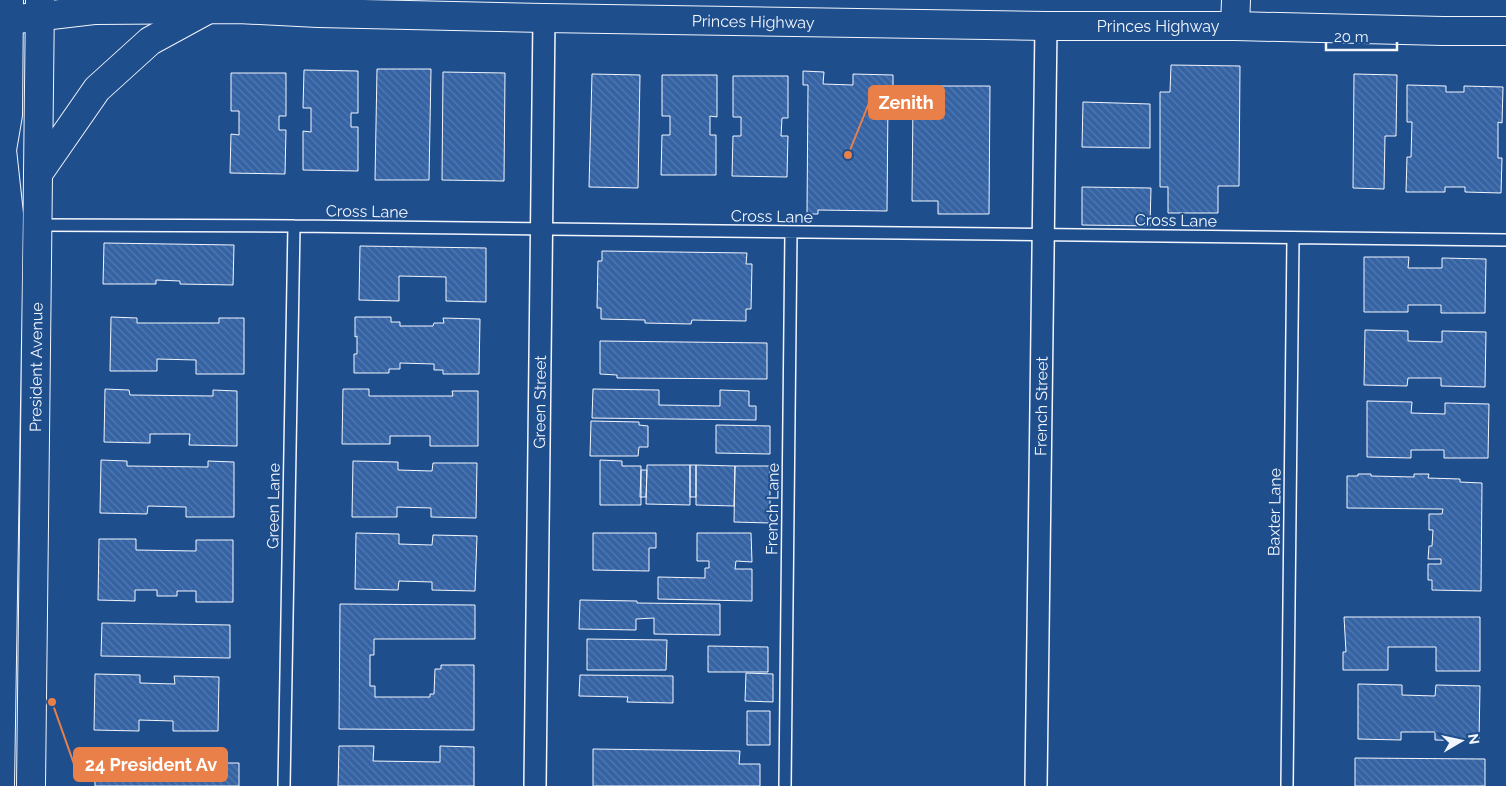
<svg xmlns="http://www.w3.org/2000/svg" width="1506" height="786" font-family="Raleway,sans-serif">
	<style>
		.building { fill: url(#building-back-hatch); stroke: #f2f6ff }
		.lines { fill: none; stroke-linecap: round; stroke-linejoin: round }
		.service-casing { stroke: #f2f6ff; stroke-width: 14 }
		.minor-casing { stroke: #f2f6ff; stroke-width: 24 }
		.secondary-casing { stroke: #f2f6ff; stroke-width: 30 }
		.trunk-casing { stroke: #f2f6ff; stroke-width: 30 }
		.service { stroke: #1f4e8c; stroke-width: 11 }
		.minor { stroke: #1f4e8c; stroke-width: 21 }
		.secondary { stroke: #1f4e8c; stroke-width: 28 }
		.trunk { stroke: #1f4e8c; stroke-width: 28 }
		.labels { text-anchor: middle; stroke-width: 4; stroke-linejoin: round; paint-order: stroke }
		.street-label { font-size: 16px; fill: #f2f6ff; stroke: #1f4e8c }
		.leader { fill: none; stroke: #ea8049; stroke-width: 2 }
		.callout-dot { fill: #ea8049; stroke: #1f4e8c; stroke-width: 2 }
		.callout { fill: #ea8049; stroke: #ea8049; stroke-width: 2 }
		.callout-label { font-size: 18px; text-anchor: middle; font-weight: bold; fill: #fff }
	</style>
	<defs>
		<pattern id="building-back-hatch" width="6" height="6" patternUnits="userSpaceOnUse" patternTransform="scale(1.25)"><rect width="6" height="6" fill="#3563a3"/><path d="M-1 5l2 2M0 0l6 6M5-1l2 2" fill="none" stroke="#537ab1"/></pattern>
	</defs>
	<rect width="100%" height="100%" fill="#1f4e8c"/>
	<path class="building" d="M1171,65l69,1 -1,120h-21v27h-50v-26h-8v-95h10z
		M377,69h54l-2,111h-54z
		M304,70l54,1v42h-7v14h7v44l-55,-1v-39l8,1v-24h-8z
		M803,71l21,1 -1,12 30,1v-11l40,1v25h-5l-1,111 -69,-1v4h-11l1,-129h-5z
		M443,72l62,1 -1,108 -62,-1z
		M231,73h55v43h-7v14h7l-1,44 -55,-1 1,-39 8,1v-24h-8z
		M592,74l48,1 -2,113 -49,-1z
		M1354,74l43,1 -1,61h-11l-1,53 -31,-1z
		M662,75h55v42l-7,-1v19h6v40h-55l1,-40h8v-19h-8z
		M733,76h55v42h-6l-1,18h7l-1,41 -55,-1 1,-40h8v-19h-8z
		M1407,85l39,1v6h18v-6l39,1 -1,36 -4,-1v36h4l-1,35 -36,-1v-5h-20v5h-39l1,-35h4l1,-35h-5z
		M940,86h50l-1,128h-51v-13h-26l1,-101h27z
		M1083,102l67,2v44l-68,-1z
		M1082,187l69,1 -1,38 -68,-1z
		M104,243l130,2 -1,40 -53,-1v-3l-24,-1v4h-53z
		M360,246l126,2v54l-40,-1v-24l-47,-1v25l-40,-1z
		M602,251l145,2 -1,11h6l-1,45h-5v12l-54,-1 -1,4 -46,-1v-3l-44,-1v-11h-4l1,-47h4z
		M1364,257h45l-1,11h34v-10l44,1 -1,54h-44v-8h-33v7h-44z
		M111,317l26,1v5h82v-5h25v56h-48v-14l-39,-1v12h-47z
		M355,317h36v5h9v4h33l1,-3h10l-1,-5 37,1 -1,55h-36v-4h-9v-6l-34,-1v6h-11v4h-35v-19h3v-18l-2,1z
		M1365,330l43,1v10l34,1v-11l44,1 -1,55 -44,-1v-8h-33l-1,8 -43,-1z
		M600,341l167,2v36l-150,-1v-3l-17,-1z
		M105,389l24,1 1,5 83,1v-6l24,1v55l-48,-1 1,-11h-40v9l-46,-1z
		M343,389h26v7h84l-1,-5h26v55h-48v-10h-40v8h-48z
		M593,389l66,1v15l61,1v-16l29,1v15h7v14l-164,-2z
		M1367,401l45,1 -1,11 34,1v-11l44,1 -1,54h-44v-8h-33v8l-44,-1z
		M591,421l48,1v3l9,1v21h-9l-1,9h-48z
		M716,425l54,1v28l-54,-1z
		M101,460l26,1v5l81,1v-6l26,1v55h-48v-10l-38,-1 -1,8 -47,-1z
		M600,460l22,1v5h19v39h-41z
		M353,461l45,1v8l34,1 1,-8h44l-1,55 -45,-1v-9l-34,-1v10h-45z
		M647,465h43v40l-44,-1z
		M690,465h6v32h-6z
		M696,465l39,1 -1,40 -38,-1z
		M735,466h35v57l-36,-1z
		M641,470h6l-1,27h-6z
		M1358,474h13v2l43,1v-3h15l-1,4 32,1v3l22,1 -1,108 -49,-1v-10h-4v-16h13v-5h-13l1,-13h3l1,-16h-4v-16h13l1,-5 -96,-1v-32h11z
		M356,533l43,1v10l33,1 1,-10 44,1 -2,55 -43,-1v-8l-33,-1 -1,9 -43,-1z
		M593,533h63v15h-7v23l-56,-1z
		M697,533h54l1,29 -16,-1 -1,8h17v32l-94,-2v-22l47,1v-10h4v-7h-12z
		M99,539h37v11l60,1v-11h37v62h-37v-11h-19v5h-20v-6h-22v11l-37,-1z
		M580,600l57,1v2l83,1v31l-66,-1v-16l-18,1v11l-57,-1z
		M340,604l135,1v34h-101v16h-4v31h5v11h55v-3h4l1,-25h6v-4h33v65l-135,-1z
		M1344,617h136v54h-44v-24h-48v23h-45v-18h3z
		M102,623l128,2v33l-129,-2z
		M587,639l80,1 -1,30h-79z
		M708,646l60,1v25h-60z
		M746,673l27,1v28l-28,-1z
		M95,674l45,1v8l35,1 -1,-8 45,1 -1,54h-45v-10l-34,-1v11l-45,-1z
		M580,675l93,1v27l-46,-1 1,-5 -49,-1z
		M1358,684l44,1v10l33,1 1,-11 44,1 -1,55 -44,-1v-8h-34v8l-43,-1z
		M747,711h23v34h-23z
		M339,746h35l-1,15 67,1v-16l34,1v39h-136z
		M142,748h52v15h45v23h-144v-24h47z
		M593,749l147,2 -1,13h21v22h-167z
		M1355,758l130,1v27h-130z"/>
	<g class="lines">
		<defs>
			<path id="service" d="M37,225l257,1 1212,14
				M284,786l10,-560
				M785,786l6,-554
				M1287,786l6,-548"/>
			<g id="minor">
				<path id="s1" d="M535,786l9,-768"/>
				<path id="s2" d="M1036,786l10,-760"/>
			</g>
			<path id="secondary" d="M1235,26l1,-26"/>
			<g id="trunk">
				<path id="s3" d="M0,21l94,-11 144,-1 80,4 226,5 502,8h189l208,5h63"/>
				<path d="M38,174l59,-85 53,-48 55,-30"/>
				<path d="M0,786l9,-572 -7,-64 6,-35 1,-115"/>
				<path id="s4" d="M31,786l9,-786"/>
			</g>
		</defs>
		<use href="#service" class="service-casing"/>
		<use href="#minor" class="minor-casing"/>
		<use href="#secondary" class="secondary-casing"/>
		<use href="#trunk" class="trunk-casing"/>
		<use href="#service" class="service"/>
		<use href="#minor" class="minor"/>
		<use href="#secondary" class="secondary"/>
		<use href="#trunk" class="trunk"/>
	</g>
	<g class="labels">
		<g class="street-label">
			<text dy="6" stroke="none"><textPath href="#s3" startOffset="754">Princes Highway</textPath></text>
			<text dy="6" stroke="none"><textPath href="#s3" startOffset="1159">Princes Highway</textPath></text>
			<text transform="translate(367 211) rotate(1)" y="6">Cross Lane</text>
			<text transform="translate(772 216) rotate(1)" y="6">Cross Lane</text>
			<text transform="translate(1176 220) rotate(1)" y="6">Cross Lane</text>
			<text dy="6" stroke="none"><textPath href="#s4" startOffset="419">President Avenue</textPath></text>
			<text dy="6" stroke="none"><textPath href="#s1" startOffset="384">Green Street</textPath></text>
			<text dy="6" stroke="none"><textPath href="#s2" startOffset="380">French Street</textPath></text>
			<text transform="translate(273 506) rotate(-89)" y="6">Green Lane</text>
			<text transform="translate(772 509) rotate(-89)" y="6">French Lane</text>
			<text transform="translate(1274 512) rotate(-89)" y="6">Baxter Lane</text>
		</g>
	</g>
	<path class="leader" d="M848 155L869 103M52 702L74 764"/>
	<g class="callout-dot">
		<circle cx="848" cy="155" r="5"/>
		<circle cx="52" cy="702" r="5"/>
	</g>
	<g class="callout">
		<rect x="869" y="86" width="75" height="33" rx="5"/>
		<rect x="74" y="748" width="153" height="33" rx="5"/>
	</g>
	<g class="callout-label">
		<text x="906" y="109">Zenith</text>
		<text x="151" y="771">24 President Av</text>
	</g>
	<g transform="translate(1461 741) rotate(81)" stroke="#1f4e8c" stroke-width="4" paint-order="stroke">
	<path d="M0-4L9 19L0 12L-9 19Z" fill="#f2f6ff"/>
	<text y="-8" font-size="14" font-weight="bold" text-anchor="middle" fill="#f2f6ff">N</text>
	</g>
	<path d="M1326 42v8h71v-8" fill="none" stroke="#f2f6ff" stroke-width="2.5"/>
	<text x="1334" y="42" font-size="15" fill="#f2f6ff" stroke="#1f4e8c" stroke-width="4" paint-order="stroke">20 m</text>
</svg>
